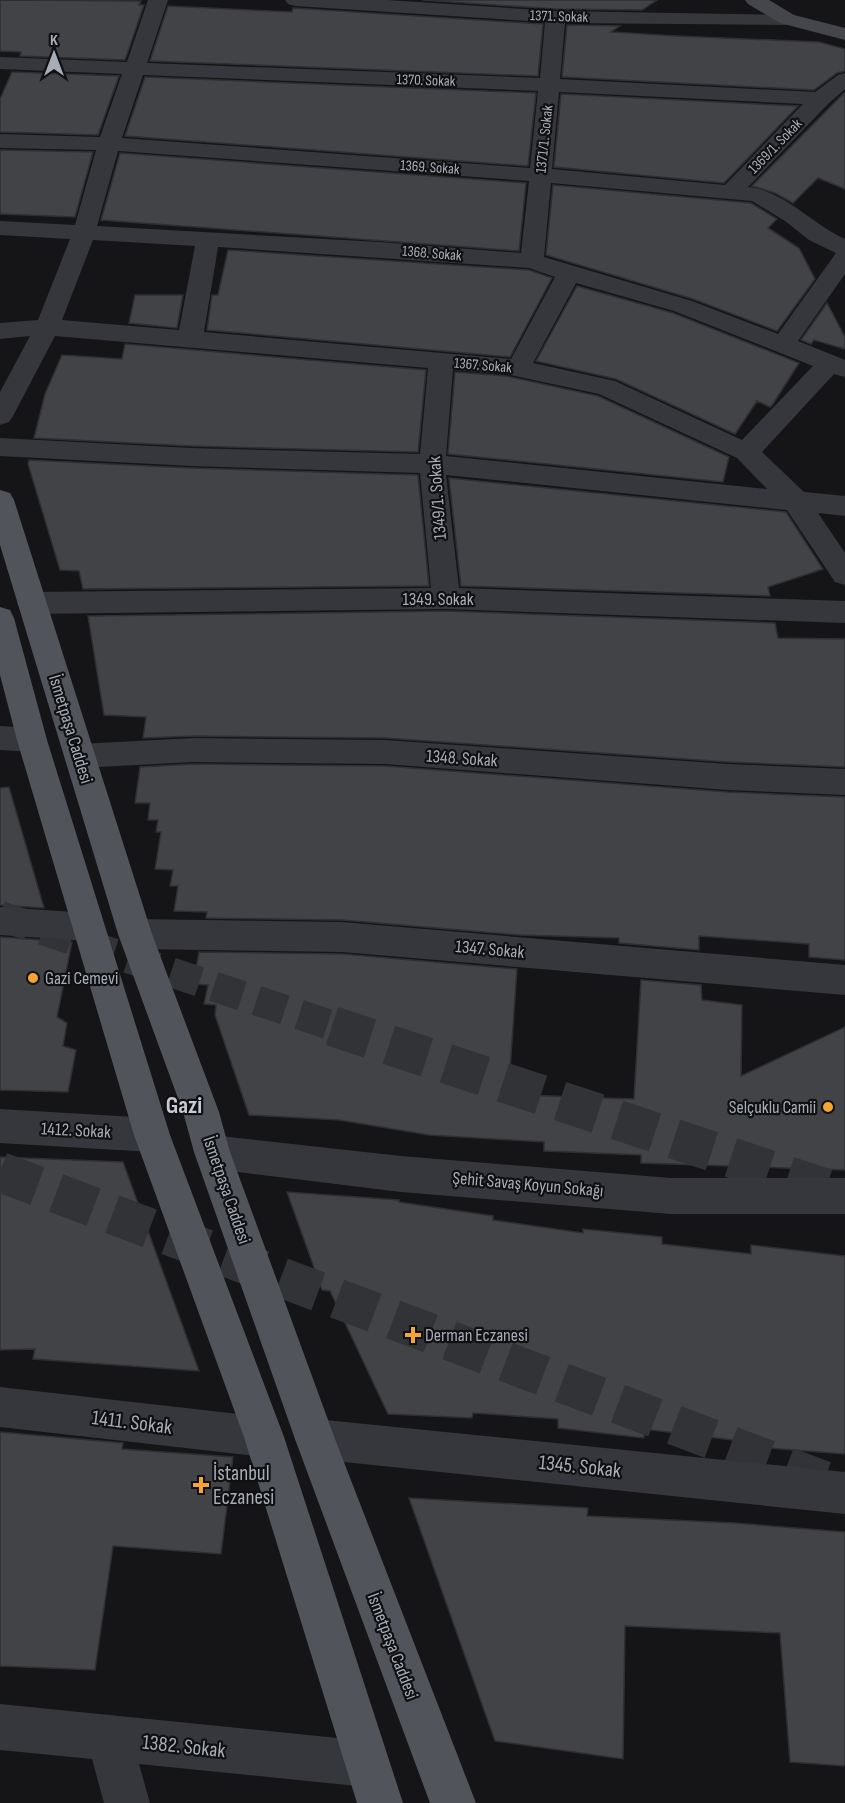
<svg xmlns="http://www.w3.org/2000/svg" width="845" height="1803" font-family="'Sofia Sans Condensed',sans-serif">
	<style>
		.building { fill: #414347; stroke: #2f2f33; stroke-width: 1.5 }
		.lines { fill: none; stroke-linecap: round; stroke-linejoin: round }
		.highway-tunnel-far1 { stroke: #323337; stroke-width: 30; stroke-dasharray: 30 15; stroke-linecap: butt }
		.highway-tunnel { stroke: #323337; stroke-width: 40; stroke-dasharray: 40 20; stroke-linecap: butt }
		.street { fill: #36373c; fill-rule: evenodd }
		.secondary { fill: #44464c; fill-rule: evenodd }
		.primary { fill: #52545b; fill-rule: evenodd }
		.poi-dot { fill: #f6a62e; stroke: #101012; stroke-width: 2 }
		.labels { text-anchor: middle; stroke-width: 4.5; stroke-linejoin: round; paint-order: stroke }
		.far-street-label { font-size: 15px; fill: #a7adb7; stroke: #101012 }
		.street-label { font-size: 18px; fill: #a7adb7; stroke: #101012 }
		.poi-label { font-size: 18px; fill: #a7adb7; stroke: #101012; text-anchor: start }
		.near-street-label { font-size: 21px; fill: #a7adb7; stroke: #101012 }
		.near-poi-label { font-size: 21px; fill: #a7adb7; stroke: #101012; text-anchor: start }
		.district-label { font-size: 24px; font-weight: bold; fill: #c8cbd3; stroke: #101012 }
	</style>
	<rect width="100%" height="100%" fill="#151517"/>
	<path class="building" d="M0,0l141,1 -2,4h5l-19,55 -105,-4 1,-4 -21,-1z
		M422,0h235l-15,10 -86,-1z
		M168,6l124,6 1,-4 250,16 -5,52 -388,-15z
		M567,25l53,1 -9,6 66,4 142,6 26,7v22l-8,2 -23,17 -252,-13z
		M12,72l107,4 -21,59 -98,-3v-33z
		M145,77l391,16 -8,73 -403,-30z
		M845,92v97l-27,-11 -25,25 -18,-10 -23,-7z
		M561,94l237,12 -74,77 -170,-16z
		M0,150l93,2 -18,65 -75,-3z
		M120,153l406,30 -7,68 -418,-31z
		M553,185l198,18 26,16 -9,9 31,20 16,31 -38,52 -84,-32 -147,-44z
		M228,250l301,20 23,8 -42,79 -303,-27 5,-35h6z
		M577,286l96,27 126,50 -26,41 -3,3 -13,-6 -22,33 -119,-55 -80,-18z
		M135,295h48l-6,33 -48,-5z
		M827,303l18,34v12l-31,-9 -3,4 -10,-4z
		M125,344l301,26 -8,82 -227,-6 -157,-8 11,-44 17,-39 60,4z
		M455,372l51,4 92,20 131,61 -6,25 -275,-28z
		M29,460l162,8 227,7 11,111 -346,3 -4,-18 -19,-1 -32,-106z
		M449,478l337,34 37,57 -55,18 2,9 -309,-10z
		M446,611l329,12 3,15 67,1v128l-117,-5 -343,-24 -191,-2 -51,2 3,-21 -42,-2 -16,-99z
		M194,764l191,2 343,26 117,5v163l-36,-3v-13l-110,-8v14l-80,-7v-5l-100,-3 -177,-15 -136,-2 1,-6 -33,-1 4,-25h-8l3,-16 -18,-1 6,-37h-5l2,-12h-10l2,-17h-15l5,-36z
		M9,787l35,121 -44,-3v-117z
		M0,937l72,5 -15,75 10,6 -4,23 13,4 -8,42 -68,-2z
		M199,952l143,2 175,15 -8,115h13v11l112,4 7,-119 60,5 1,15 40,5 -1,71 104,-49v143l-204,-7v-8l-97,-4v-9l-115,-7 -90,-15 -90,-5 -34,-100 1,-10 -12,-1 4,-19 -15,-1z
		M0,1157l123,5 76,209 -166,-12 2,-10 -35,1z
		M287,1192l112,8v2l94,14v4l90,13v-4l79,8v7l89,10v-9l94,11v198l-88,-7v-4l-113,-14v9l-86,-10v-9l-85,-6 -1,5 -84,-4 -58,-123 -8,-1z
		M0,1432l123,11 -1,6 111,8 -12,97 -108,-8 -18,124 -95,-4z
		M409,1498l179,10 -1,8 148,7 110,9v234l-55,-4 -10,-129 -155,-7 -2,133 -128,-18z"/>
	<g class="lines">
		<path class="highway-tunnel-far1" d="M0,916l337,111"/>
		<path class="highway-tunnel" d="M332,1026l513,169
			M0,1172l845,317"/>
		<path class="street" d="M148,0h20l-21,63 393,15 5,-56 -250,-16 -7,-2 -3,-4h102l169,11 238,4 3,4 -3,4 -7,2 -222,-2 -5,56 255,13 23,-17 7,-2v16l-17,15 -80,83c37,4 64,37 97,52v35l-47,67 47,19v17l-11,-3 -72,78 42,40 41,4v20l-27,-3 27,40v32l-10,-3 -48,-72 -341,-35 13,113 386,13v22l-399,-14 -415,5 -10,-3 -4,-8 4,-8 10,-3 400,-4 -11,-115 -229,-7 -191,-10v-18l191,10 229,6 8,-86 -373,-32 -42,80 -4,6 -9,3v-33l30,-56 -30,3v-16l38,-3 32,-81 -70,-4v-14l75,4 21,-75 -96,-2v-14l100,3 22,-63 -122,-5v-12l127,5zM143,75l395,16 -8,77 -408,-30zM559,92l244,12 -78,81 -173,-16zM118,151l411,30 -8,72 -142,-11 -282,-16zM551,183l201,18 33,20 24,19 27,13 -58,81 -86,-33 -148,-44zM93,240l102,6 -16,84 -117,-10zM218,247l311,21 26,9 -44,82 -307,-27zM576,283l98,28 139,55 -71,74 -127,-59 -82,-18zM453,370l53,4 93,20 138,64 30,31 -321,-33z
			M0,726l32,2 11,3 4,9 -4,9 -11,3 -32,-2z
			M194,738l191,2 343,24 117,5v26l-117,-5 -343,-26 -191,-2 -115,6 -11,-3 -4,-9 4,-9 11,-3z
			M0,907l88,6 12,4 5,10 -5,10 -12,4 -88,-6z
			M135,919l207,3 503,43v30l-503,-43 -207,-3 -12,-5 -5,-10 5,-10z
			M0,1109l152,9 13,5 5,12 -5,12 -13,5 -152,-9z
			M212,1135l189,21 270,22h174v36h-174l-270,-22 -189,-23 -13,-5 -5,-12 5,-12z
			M0,1387l264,30 14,6 6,14 -6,14 -14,6 -264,-30z
			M315,1419l530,53v42l-530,-55 -14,-6 -6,-14 6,-14z
			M0,1704l367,37 16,7 7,16 -7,16 -16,7 -228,-23 11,39h-46l-12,-44 -92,-9z"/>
		<path class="secondary" d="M745,0h24l25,15 51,13v12l-65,-17 -32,-19z"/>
		<path class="primary" d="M0,490l10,3 4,7 138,434 67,178 11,40 105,287 141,364h-46l-135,-364 -101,-287 -11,-40 -65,-178 -118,-389z
			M0,607l10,3 4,8 33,122 123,395 114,302 119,366h-46l-113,-366 -110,-302 -117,-395 -17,-65z"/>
	</g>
	<g class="poi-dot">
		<circle cx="33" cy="978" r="6"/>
		<circle cx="828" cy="1107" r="6"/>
		<path d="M410 1326h6v6h6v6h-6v6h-6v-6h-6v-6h6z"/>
		<path d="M198 1476h6v6h6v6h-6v6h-6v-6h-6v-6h6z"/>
	</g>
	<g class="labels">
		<g class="far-street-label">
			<text transform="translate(559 16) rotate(2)" y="5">1371. Sokak</text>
			<text transform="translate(426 80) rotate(2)" y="5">1370. Sokak</text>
			<text transform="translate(544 139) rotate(-84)" y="5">1371/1. Sokak</text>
			<text transform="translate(775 146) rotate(-46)" y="5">1369/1. Sokak</text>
			<text transform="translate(430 167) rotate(4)" y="5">1369. Sokak</text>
			<text transform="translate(432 253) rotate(5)" y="5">1368. Sokak</text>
			<text transform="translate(483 365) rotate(5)" y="5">1367. Sokak</text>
		</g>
		<g class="street-label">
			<text transform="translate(437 498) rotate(-94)" y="6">1349/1. Sokak</text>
			<text x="438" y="605">1349. Sokak</text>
			<text transform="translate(71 729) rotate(73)" y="6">İsmetpaşa Caddesi</text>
			<text transform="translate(462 758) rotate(4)" y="6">1348. Sokak</text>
			<text transform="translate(490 949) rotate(5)" y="6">1347. Sokak</text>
			<text transform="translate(76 1130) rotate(3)" y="6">1412. Sokak</text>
			<text transform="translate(528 1184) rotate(5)" y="6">Şehit Savaş Koyun Sokağı</text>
			<text transform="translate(227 1190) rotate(71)" y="6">İsmetpaşa Caddesi</text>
			<text transform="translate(393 1646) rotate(69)" y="6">İsmetpaşa Caddesi</text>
		</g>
		<g class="poi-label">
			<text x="45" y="984">Gazi Cemevi</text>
			<text x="816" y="1113" text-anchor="end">Selçuklu Camii</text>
			<text x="425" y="1341">Derman Eczanesi</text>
		</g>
		<g class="near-street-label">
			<text transform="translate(132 1422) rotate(7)" y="7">1411. Sokak</text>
			<text transform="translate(580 1466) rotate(6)" y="7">1345. Sokak</text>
			<text transform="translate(184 1746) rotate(6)" y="7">1382. Sokak</text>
		</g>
		<g class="near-poi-label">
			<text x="213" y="1480">İstanbul<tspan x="213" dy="24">Eczanesi</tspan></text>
		</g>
		<g class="district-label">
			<text x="184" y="1113">Gazi</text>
		</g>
	</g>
	<g transform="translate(54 54)" stroke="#101012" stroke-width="4.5" paint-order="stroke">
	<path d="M0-4.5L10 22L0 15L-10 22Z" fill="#a7adb7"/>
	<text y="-9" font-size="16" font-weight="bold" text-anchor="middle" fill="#a7adb7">K</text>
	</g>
</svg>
